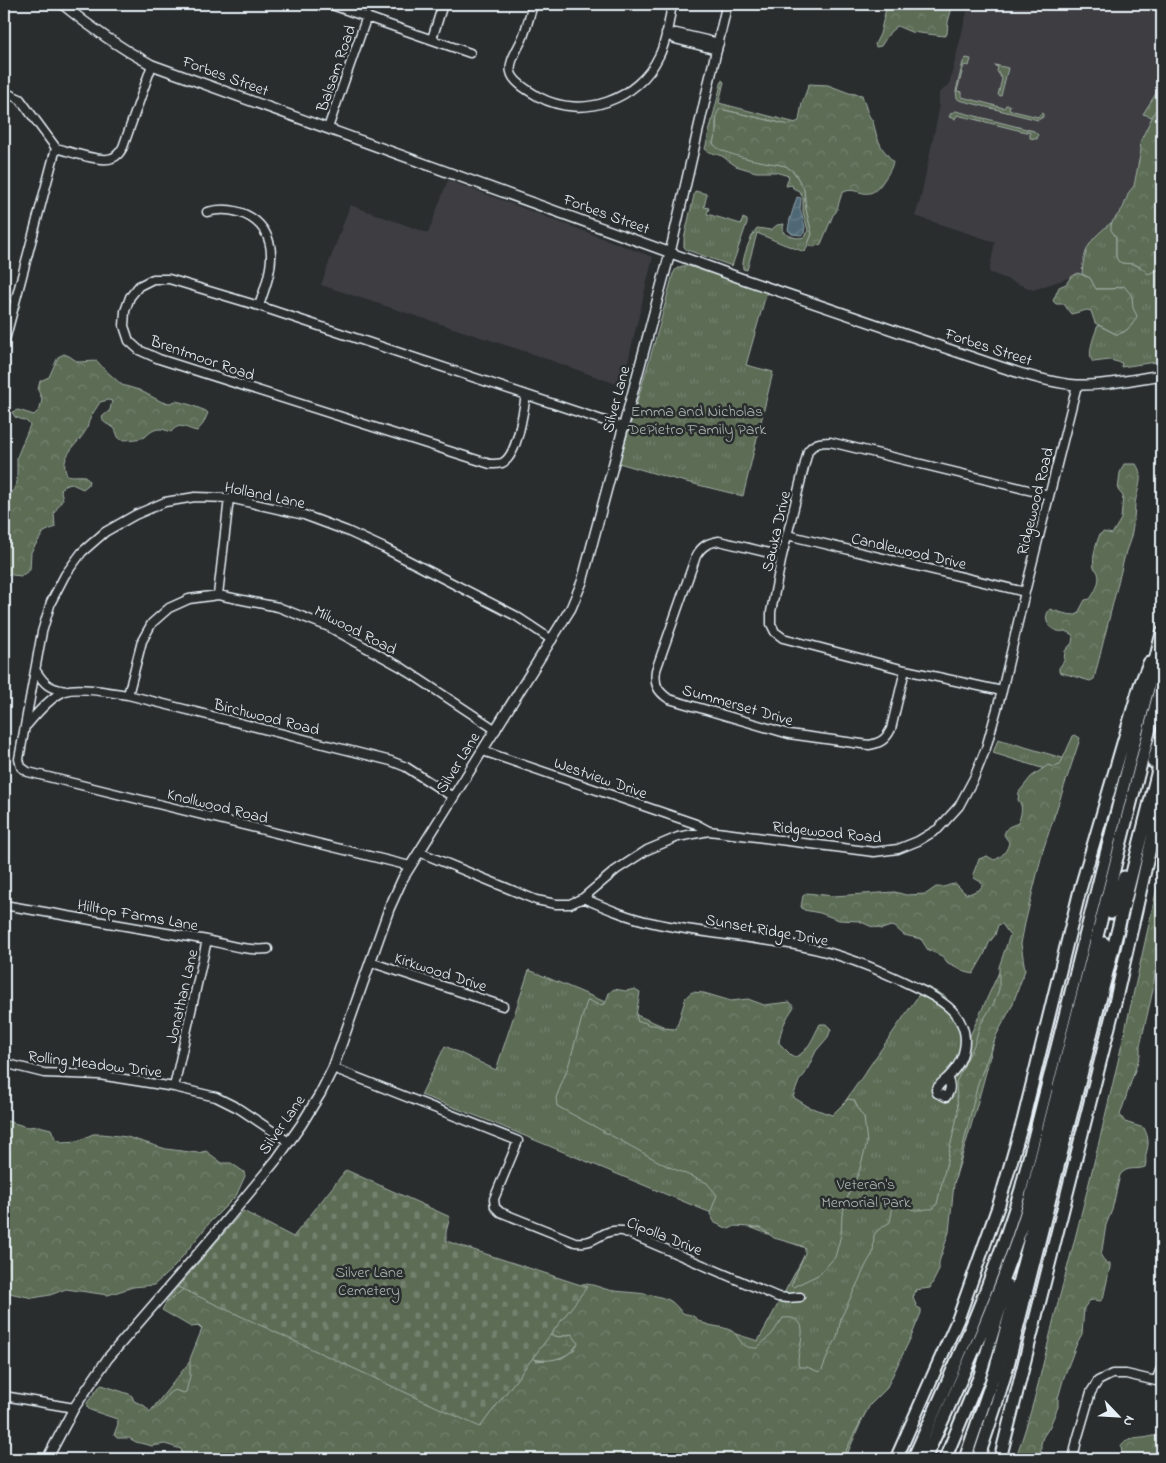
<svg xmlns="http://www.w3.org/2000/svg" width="1166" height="1463" font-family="'Indie Flower',sans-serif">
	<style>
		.built { fill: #3c3d43 }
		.grass { fill: url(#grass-tufts); stroke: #a2aea6 }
		.forest { fill: url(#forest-crowns); stroke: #a2aea6; fill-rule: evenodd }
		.wetland { fill: url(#wetland-marsh); stroke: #a2aea6 }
		.cemetery { fill: url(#cemetery-stones); stroke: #a2aea6 }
		.water { fill: url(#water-waves); stroke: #8c9fa9 }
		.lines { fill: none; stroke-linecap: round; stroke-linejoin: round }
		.minor-casing { stroke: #e8f1f8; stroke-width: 11 }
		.major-casing { stroke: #e8f1f8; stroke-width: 12 }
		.highway-casing { stroke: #e8f1f8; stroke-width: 15 }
		.minor { stroke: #2a2d2e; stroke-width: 8 }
		.major { stroke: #2a2d2e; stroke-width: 9 }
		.highway { stroke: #2a2d2e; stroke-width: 11 }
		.labels { text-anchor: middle; stroke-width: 5; stroke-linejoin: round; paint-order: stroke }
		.street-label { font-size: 16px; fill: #e8f1f8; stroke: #2a2d2e }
		.park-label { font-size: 16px; fill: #a9b5af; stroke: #2a2d2e }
	</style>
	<defs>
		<pattern id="grass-tufts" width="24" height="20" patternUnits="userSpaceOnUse" patternTransform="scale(1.25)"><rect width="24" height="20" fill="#5c6c55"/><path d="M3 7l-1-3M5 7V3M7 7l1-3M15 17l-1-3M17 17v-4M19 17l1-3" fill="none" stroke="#73816e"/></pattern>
		<pattern id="forest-crowns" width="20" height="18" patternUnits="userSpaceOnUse" patternTransform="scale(1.25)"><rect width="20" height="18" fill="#5c6c55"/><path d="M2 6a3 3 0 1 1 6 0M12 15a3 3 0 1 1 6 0" fill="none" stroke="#73816e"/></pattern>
		<pattern id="wetland-marsh" width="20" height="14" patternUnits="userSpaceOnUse" patternTransform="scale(1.25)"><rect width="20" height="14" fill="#5c6c55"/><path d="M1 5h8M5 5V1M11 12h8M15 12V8" fill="none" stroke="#73816e"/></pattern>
		<pattern id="cemetery-stones" width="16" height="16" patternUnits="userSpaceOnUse" patternTransform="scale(1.25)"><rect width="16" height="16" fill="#5c6c55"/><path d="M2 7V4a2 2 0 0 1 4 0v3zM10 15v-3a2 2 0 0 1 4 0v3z" fill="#73816e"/></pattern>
		<pattern id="water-waves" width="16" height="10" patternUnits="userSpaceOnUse" patternTransform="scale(1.25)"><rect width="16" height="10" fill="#4f6874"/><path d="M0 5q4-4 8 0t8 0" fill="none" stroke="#687e89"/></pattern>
	</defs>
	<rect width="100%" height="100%" fill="#2a2d2e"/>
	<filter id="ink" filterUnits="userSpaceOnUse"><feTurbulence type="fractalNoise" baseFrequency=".02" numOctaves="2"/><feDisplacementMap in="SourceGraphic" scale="10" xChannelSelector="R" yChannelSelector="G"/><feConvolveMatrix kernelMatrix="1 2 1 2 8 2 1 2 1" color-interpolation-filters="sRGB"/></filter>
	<g filter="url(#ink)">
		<path class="built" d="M969,4h193v80l-19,30 19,6 -52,161 -42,-3 -35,12 -44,-18 6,-30 -80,-26 5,-15 19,-91v-17l10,-8z
			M448,180l205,77 -31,129 -92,-33 -209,-68 29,-80 78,28z"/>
		<path class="grass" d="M966,58l5,1 -2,7 -5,-1 -7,26 5,1v5l42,11 2,-3h4l-1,5 29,7 3,-4 2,1v3l-5,3 -79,-20 -2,-2 -1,-7 7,-29z
			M995,65l13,3 -7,28 -3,-1 4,-16 -5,-8 1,-4 -3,-1z
			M722,80l2,2 -5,21 77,20 -7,2 -68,-16 -5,13v11l-3,10c23,14 47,17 73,23l8,6 10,17 2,20 6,25 -7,18 -22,-8 -26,-11 -10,37 -4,-1c-2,-9 8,-34 14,-41l14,2 6,-5 7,-1 -1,4 1,5c8,4 14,7 22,3l2,-6 -5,-18v-14l-4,-7 -6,-3 -1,-3 -6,1 3,-10 -14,-4h-19l-20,-6 -14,-10 -13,-4 -4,-3z
			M1162,84v36l-19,-6z
			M956,111l78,20 4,4 -1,4 -7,-1v-5l-73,-18 -2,4 -6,-2 2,-4z
			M695,191l12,3 -3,13 5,1 -2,6 34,10 2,-6 4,2v3l-15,43 -45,-16 -3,-3v-8z
			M1162,194v167l-41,6 1,-4 -12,-3 -17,2c-7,-8 2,-28 5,-37l18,9 8,-2 8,-7v-29l-12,-10 -8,3h-17l-5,-11 -8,-4c2,-28 9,-35 30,-52l-1,4 5,11v20l6,6 12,1 10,6z
			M682,266h6l79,25 -21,74 27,7 -30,124 -73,-18 -51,-15 40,-136 14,-53 3,-5z
			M998,739l71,21 -5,15 -71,-22z
			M1025,915c-21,90 -43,179 -71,267 -30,95 -69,186 -109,277h-581l-122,-37 68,-86 -44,-35 12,-14 271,126 138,-126 171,54 50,-92 -104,-39 -225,-93 -58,-22 24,-49 51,24 33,-100 265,111 -12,17 51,21 92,-133 20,10 24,42z"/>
		<path class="forest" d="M887,4h66l-5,18 -1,12 -3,2 -33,-4 -14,-6 -7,6 -9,14 -5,1 -1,-3 5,-10z
			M809,84l19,1 21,8 13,2 6,19 5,8 4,15 5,11 11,14c-2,8 -5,12 -9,18 -17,27 -26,3 -42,13l-6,19 -3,3 -12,29 -8,3 -5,-3 4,-10 -6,-25 -2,-20 -10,-17 -8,-6c-14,-3 -67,-10 -73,-23l3,-10 1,-20 3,-4 69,16 10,-4 3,-18z
			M1160,108l2,1v159l-14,6 -6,-6 -8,-4 -12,-1 -4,-2 -2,-4v-20l-5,-7v-4l1,-4 11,-14 6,-16 5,-6 7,-36 -1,-8 16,-33z
			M1078,273l12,5 6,11h16l12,-3 8,10 1,12 4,8c-3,8 -12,18 -21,18l-21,-11 -4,-12 -4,-1 -16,4 -7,-10h-8l-3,-3 6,-14 7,-3 5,-7z
			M64,354l5,2 9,6 19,-1 7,8 18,16 17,5 23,12 8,1 6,-2 15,4 15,6 2,2 -5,11 -6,7c-11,-2 -17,-10 -26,1 -12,-5 -17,-4 -26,5 -6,2 -20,4 -26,2l-4,-10c-5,-5 -12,-4 -13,-12l8,-7 2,-9 -4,-1 -8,2c-3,6 -8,11 -10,17 -2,3 -2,8 -4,11 -8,15 -28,26 -19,45 5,2 12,0 18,1l4,5 -1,4 -5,4 -11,-5 -9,2 -2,5 2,8 -9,14 1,14 -11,5 -13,20 -1,18 -9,6 -17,-2v-72l4,-2 9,-17v-26l13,-32 -4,-4 -11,-4 -3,-5 6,-2 16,5 6,-6 2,-10 -4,-9 2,-9 9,-4 9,-20z
			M1124,464h12c9,13 1,26 -1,40 -1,18 -2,30 -9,47l-32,128 -4,2 -31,-9v-4l5,-7 1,-10 7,-8 1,-8 -8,-4c-12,3 -25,-10 -15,-22 9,3 17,6 27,6l8,-15 5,-1c6,-8 14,-24 4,-31 -2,-11 2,-24 6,-34l4,-2 8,2 9,-15 2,-23 -5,-6 2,-17z
			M1075,735l5,3 -1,4 -36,108 -18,73 -4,21 4,26 -13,36 -16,30 -18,47 -24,101 -5,48 -10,30v8l-9,18 -15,2 -2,8 4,9 4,2v4l-10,24 -25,52 -16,16 -16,29 -12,25h-662l2,-6 -1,-4 -16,-5 -13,2 -16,-4 -7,-4h-12l-3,-3 4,-11 -1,-5 -27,-9 -3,-3v-4l12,-16 3,-2 27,9 3,2 2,5 11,5 5,6c14,-6 14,-19 25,-22l8,3 3,-1 4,-16v-17l12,-30 -3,-3 -8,1 -29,-17 4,-7 19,-15 393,-3c12,-4 25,5 37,6 18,2 37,2 54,9 6,3 9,9 14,13 2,1 5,1 8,2 4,2 8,6 12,8 9,4 19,3 27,7 11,5 8,19 27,18l15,-14 11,-16c35,-4 10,35 16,49h8l12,5 3,-2 7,-18 8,-14 4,-20 26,-55 6,-10 1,-18 4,-5 12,-8 3,-16 5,-3c5,2 8,4 13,6 7,3 15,-1 22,0l4,-5 21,-91 -2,-31 18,-37 6,-20 14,-22 5,-14v-22l11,-32 -8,-11 -4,1 -3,10 -6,8 -5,12 -11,19 -11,-3 -3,-3 -11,-5 -6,-7 -14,-6 -7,-11 -17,-4 -9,-8 -4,-1 -9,3 -12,-3 -11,-5 -20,-1 -19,-7 -16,-3 -3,-3 2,-11 4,-3 26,3 62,-4 11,3 20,-1 10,-7c11,1 12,-3 20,-3l9,9 4,1 11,-5 2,-3 -1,-4 -7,-4 -1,-4 6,-15 8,-3 7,4c7,-2 14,-10 15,-18l-5,-7c3,-10 6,-8 14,-12 3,-7 6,-17 0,-23l1,-8 12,-15 17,-12 6,2 6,-2 13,-29zM545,1334l15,3 10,-3 5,15 -13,9 -26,3z
			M1162,865v83l-6,17 -3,25 -13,56v9l-20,60 5,7 19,6c5,10 5,16 2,26 -1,4 1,8 -1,13 -10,4 -17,-2 -25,8l-8,35 -6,15 -5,31 5,7h4v4l-7,32 -3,2 -7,-1 -4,1 -5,7 -2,26 -5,9 -13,34 -6,21v9l-9,21 -6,9 -2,7v8l3,4 12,3h-41c20,-51 30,-107 44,-160 39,-144 71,-289 103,-434z
			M614,989l12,2 9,-2 5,3 -4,23 2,7h6l5,3h6l8,3 13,1 10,-32 6,-5 12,1 27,8 17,-2 16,6 26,-3 4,5c-8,11 -14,23 -15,36l12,12 4,2c13,-4 19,-22 25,-33h6l5,5 -3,8 -12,14 -11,23 -6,7 -6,16 16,10 23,8 16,-16 6,1 7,14 3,3 3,26 -9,32 -7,12 -9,28 -1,20 -6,22 -15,17 -27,13 -2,-1 14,-33v-4l-3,-3 -28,-8 -13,-10 -26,-2 -6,3 -14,-6 -5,-9 7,-19 -10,-12 -40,-17 -110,-60 -1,-8 12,-31 18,-63 2,-4 11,5 6,-1 4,-11z
			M4,1120l23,7 12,-1 12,3 4,9 7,4 16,-1 15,-7h9l25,3 39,12 32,4 8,-2 16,12h9l13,9 1,4 -9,20 -25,25 -37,46 -20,18 -21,2 -25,8 -42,-6 -16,6 -17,3 -29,-6z
			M1152,1436h10v23h-42l2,-6 -1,-8c8,-9 20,-5 31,-9z"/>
		<path class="wetland" d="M545,1334l15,3 12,-3 6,9c-9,17 -34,21 -50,14z"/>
		<path class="cemetery" d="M346,1170l104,47 -4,15v9l141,46 -107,140 -302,-140 65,-76 50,26z"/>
		<path class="water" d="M797,197l4,1 -1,11 5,18 -1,6 -3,2 -9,-1 -4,-4 2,-11z"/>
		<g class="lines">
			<defs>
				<path id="minor" d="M329,4l141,49
					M533,4c-3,11 -6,22 -10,33 -4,10 -15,25 -12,35 2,11 20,20 28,25 44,23 99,3 120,-41 8,-16 10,-35 13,-52
					M666,34l9,5 42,11
					M666,34l10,-1 43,10
					M432,39l11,-35
					M4,92l16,7 36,49
					M328,128l39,-112
					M56,148c12,3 45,15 56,10 6,-2 8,-6 11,-11l29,-82
					M207,212c31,-9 65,9 64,45 0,17 -7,33 -12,49
					M4,344l52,-196
					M526,395c-3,16 -8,61 -24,68 -3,1 -9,1 -12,1l-331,-105 -20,-9 -10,-9 -5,-15 1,-15 5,-14 9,-11 14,-7h16l90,27 364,121
					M787,535l238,57
					M782,556l-63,-15c-12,2 -17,5 -23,15l-40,114c-2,14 1,21 13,29l120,35 80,11c12,-2 17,-6 22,-16l14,-59
					M218,595l11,-97
					M36,671c9,14 13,17 29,20
					M1002,691l-97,-21 -122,-32 -8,-6 -4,-8v-12l11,-56 26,-105c6,-8 12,-9 22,-9l219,53
					M128,695l14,-54 10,-18 17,-15 20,-9 29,-4 60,12 51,20 72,40 95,63
					M27,725c9,-11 25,-29 38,-34 14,-5 48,2 63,4l263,66 15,6 47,30
					M483,751l213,73 13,7
					M419,852l117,48 20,4h14l13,-6 33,-28 31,-20 31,-13 31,-6 165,21 24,-3 20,-8 20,-12 21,-23 15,-28 12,-30 16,-57 23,-99 52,-207
					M410,866l-382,-94 -7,-5 -2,-8 23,-127 9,-30 14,-27 17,-23 23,-20 30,-17 30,-13 30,-5 34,1 75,17 43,16 37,17 132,68 36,24
					M583,898c23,10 46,20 71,25 50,11 101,14 151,24 38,7 75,23 110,40 21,10 49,24 50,52 0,14 -6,27 -16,37 -5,5 -10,8 -13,14l1,3 9,4c5,-7 5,-12 1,-19
					M4,905l203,35c21,5 40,11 61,9
					M370,962l133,44
					M4,1063l40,10 55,2 75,12 42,10 22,11 51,34
					M333,1068l185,73 -24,58 1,8 5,5 75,30c24,3 24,-14 48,-11l155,66 10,1 12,-1
					M174,1087l33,-147
					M4,1396l70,12
					M1073,1459l4,-19 14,-48 7,-11 14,-7h14l30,7 6,-15"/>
				<path id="major" d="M62,4c29,24 56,43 90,61l588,213 261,89c24,8 50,16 76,18 28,1 57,-6 85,-10
					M47,1459l27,-51 34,-50 107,-124 62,-75 24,-34 19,-31 13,-26 56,-159 14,-31 168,-270 11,-26 88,-329 57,-249"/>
				<path id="highway" d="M1153,762l9,-29
					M1111,913l13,-36
					M896,1459l62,-140 41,-115 24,-83 57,-231 60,-205 9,-22
					M913,1459c40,-88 80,-177 108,-270l141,-556
					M925,1459c39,-85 78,-170 105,-259l132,-519
					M945,1459l35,-84 27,-90
					M965,1459l30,-88 47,-179 62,-249
					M978,1459l18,-54 12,-40 154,-611
					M1000,1459l115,-456 47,-208"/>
			</defs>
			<use href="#minor" class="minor-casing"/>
			<use href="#major" class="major-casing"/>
			<use href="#highway" class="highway-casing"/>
			<use href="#minor" class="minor"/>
			<use href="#major" class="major"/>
			<use href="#highway" class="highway"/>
		</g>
	</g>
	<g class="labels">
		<g class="street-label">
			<text transform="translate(335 68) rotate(-71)" y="6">Balsam Road</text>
			<text transform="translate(226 75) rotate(20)" y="6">Forbes Street</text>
			<text transform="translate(607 213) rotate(20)" y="6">Forbes Street</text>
			<text transform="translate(989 346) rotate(18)" y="6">Forbes Street</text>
			<text transform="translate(203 357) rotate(19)" y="6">Brentmoor Road</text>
			<text transform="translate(615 399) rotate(-75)" y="6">Silver Lane</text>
			<text transform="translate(265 494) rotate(12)" y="6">Holland Lane</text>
			<text transform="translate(1034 501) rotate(-76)" y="6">Ridgewood Road</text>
			<text transform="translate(775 531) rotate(-77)" y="6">Sawka Drive</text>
			<text transform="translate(909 550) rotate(13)" y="6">Candlewood Drive</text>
			<text transform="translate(356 629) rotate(27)" y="6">Milwood Road</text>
			<text transform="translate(738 704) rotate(16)" y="6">Summerset Drive</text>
			<text transform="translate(267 716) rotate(14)" y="6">Birchwood Road</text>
			<text transform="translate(457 762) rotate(-58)" y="6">Silver Lane</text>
			<text transform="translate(601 777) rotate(19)" y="6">Westview Drive</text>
			<text transform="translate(218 805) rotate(14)" y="6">Knollwood Road</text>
			<text transform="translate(827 831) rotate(6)" y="6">Ridgewood Road</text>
			<text transform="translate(138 914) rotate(10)" y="6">Hilltop Farms Lane</text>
			<text transform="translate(767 929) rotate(10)" y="6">Sunset Ridge Drive</text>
			<text transform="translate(441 971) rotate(18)" y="6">Kirkwood Drive</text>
			<text transform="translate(181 996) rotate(-77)" y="6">Jonathan Lane</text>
			<text transform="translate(95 1063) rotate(7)" y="6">Rolling Meadow Drive</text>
			<text transform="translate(281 1124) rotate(-55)" y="6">Silver Lane</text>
			<text transform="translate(665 1235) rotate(22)" y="6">Cipolla Drive</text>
		</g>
		<g class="park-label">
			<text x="697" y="416">Emma and Nicholas<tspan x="697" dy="18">DePietro Family Park</tspan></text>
			<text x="866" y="1189">Veteran's<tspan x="866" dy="18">Memorial Park</tspan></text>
			<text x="369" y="1277">Silver Lane<tspan x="369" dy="18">Cemetery</tspan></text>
		</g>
	</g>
	<rect width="1166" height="1463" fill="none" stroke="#2a2d2e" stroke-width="20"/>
	<rect x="10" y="10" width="1146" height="1443" fill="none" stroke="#e8f1f8" stroke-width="2" filter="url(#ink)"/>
	<g transform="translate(1118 1416) rotate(115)" stroke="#2a2d2e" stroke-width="4" paint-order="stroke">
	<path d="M0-4L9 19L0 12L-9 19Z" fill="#e8f1f8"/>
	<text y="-8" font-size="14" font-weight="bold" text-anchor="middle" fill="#e8f1f8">N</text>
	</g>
</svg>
